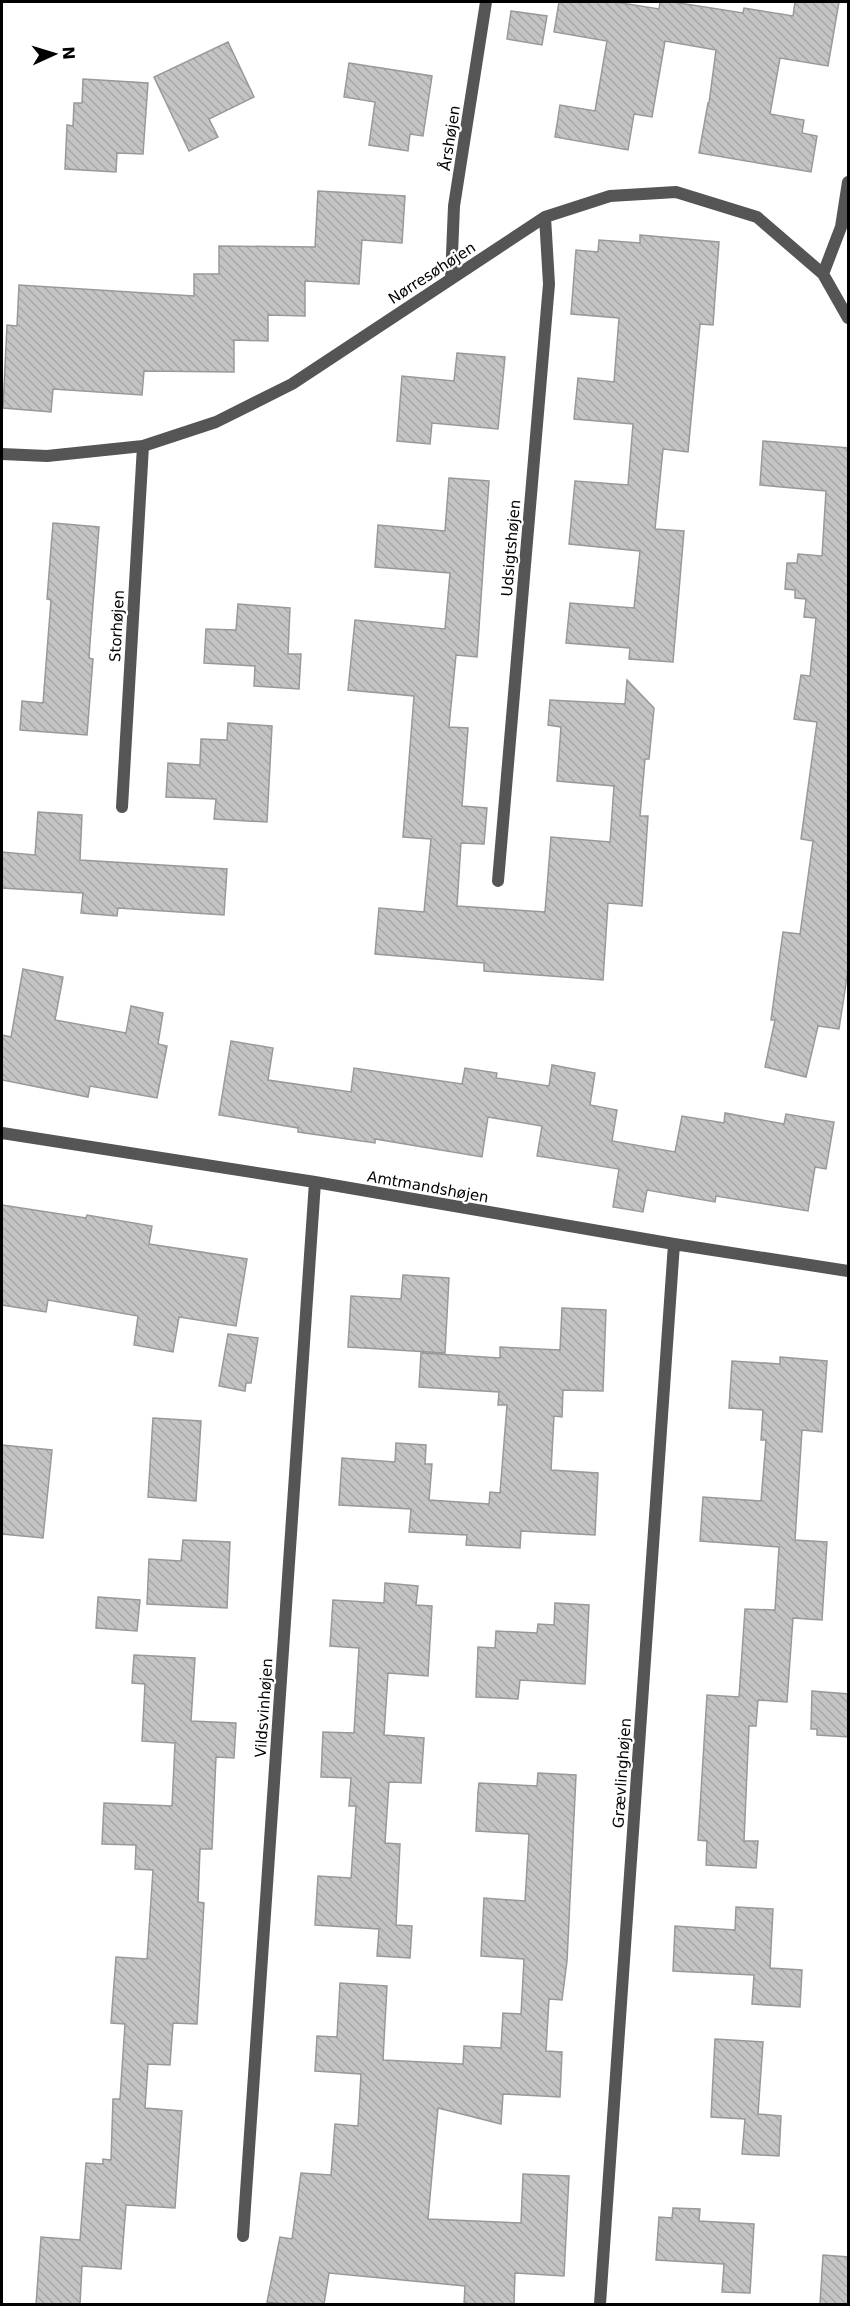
<svg xmlns="http://www.w3.org/2000/svg" width="850" height="2306" font-family="'DejaVu Sans',sans-serif">
	<style>
		.building { fill: url(#building-back-hatch); stroke: #999; stroke-width: 1.5 }
		.lines { fill: none; stroke-linecap: round; stroke-linejoin: round }
		.minor { stroke: #555; stroke-width: 12 }
		.labels { text-anchor: middle; stroke-width: 4.5; stroke-linejoin: round; paint-order: stroke }
		.street-label { font-size: 15px; fill: #000; stroke: #fff }
	</style>
	<defs>
		<pattern id="building-back-hatch" width="6" height="6" patternUnits="userSpaceOnUse" patternTransform="scale(1.5)"><rect width="6" height="6" fill="#c4c4c4"/><path d="M-1 5l2 2M0 0l6 6M5-1l2 2" fill="none" stroke="#a7a7a7"/></pattern>
	</defs>
	<rect width="100%" height="100%" fill="#fff"/>
	<path class="building" d="M559,2h56l44,7 1,-7h13l70,11 1,-5 49,8 2,-14h44l-11,64 -48,-8 -10,56 34,6 -2,13 15,3 -6,36 -112,-19 9,-50h1l7,-53 -51,-9 -13,76 -18,-3 -6,36 -73,-13 5,-32 35,6 12,-70 -53,-9z
		M511,11l36,5 -5,29 -35,-6z
		M228,42l26,55 -45,22 9,18 -29,14 -35,-74z
		M349,63l83,13 -9,60 -13,-2 -2,17 -39,-6 6,-43 -31,-5z
		M83,79l65,4 -5,71 -26,-1 -1,19 -51,-3 2,-44 6,1 1,-23h8z
		M318,191l87,5 -3,47 -40,-3 -3,44 -54,-3v35l-37,-1v26l-34,-1v32l-90,-1 -2,24 -89,-6 -2,23 -48,-4 4,-83 10,1 2,-41 175,11v-22h25v-28l96,1z
		M640,235l79,7 -6,83 -13,-1 -12,128 -25,-3 -8,80 29,2 -11,131 -44,-3 1,-11 -64,-5 4,-40 64,5 6,-57 -71,-7 6,-63 53,4 5,-61 -59,-5 4,-41 36,4 5,-64 -48,-4 5,-64 22,2 1,-12 41,3z
		M457,353l48,4 -7,72 -66,-6 -2,21 -33,-3 5,-65 52,5z
		M763,441l86,7v516l-10,65 -21,-3 -12,51 -41,-10 10,-47h-4l12,-88 17,2 13,-93 -12,-2 16,-117 -23,-3 7,-44 9,1 6,-58 -12,-1 2,-18 -11,-1v-8l-10,-1 2,-26h10l1,-9 24,2 4,-65 -66,-6z
		M449,478l40,3 -12,176 -21,-2 -7,72 19,1 -6,78 25,2 -3,36 -23,-1 -4,63 88,6 6,-75 59,5 4,-56 -57,-5 4,-54 -13,-2 2,-25 75,4 2,-24 27,28 -5,51h-4l-5,57h8l-6,90 -34,-3 -5,77 -119,-9v-8l-109,-9 4,-46 45,4 7,-73 -28,-2 11,-141 -66,-6 7,-70 90,9 5,-56 -75,-6 3,-42 67,6z
		M53,523l46,4 -9,116 -1,15 4,1 -6,76 -67,-5 2,-29 21,2 8,-103 -4,-1z
		M238,604l52,4 -2,46h13l-2,35 -45,-3 1,-20 -51,-3 2,-34 30,1z
		M228,723l44,3 -5,96 -53,-3 2,-20 -50,-2 2,-34 32,2 1,-26 26,1z
		M38,812l44,3 -2,45 147,9 -3,46 -106,-7 -1,8 -36,-3 2,-20 -81,-5v-36l33,3z
		M23,969l40,8 -8,43 71,13 5,-27 32,7 -5,31 9,2 -10,52 -67,-12 -2,11 -86,-17v-45l9,2z
		M231,1041l42,7 -5,32 83,12 3,-24 108,16 3,-16 32,5 -1,5 53,8 3,-21 43,8 -5,32 27,5 -5,31 63,11 7,-36 42,7 1,-10 59,11 2,-10 48,8 -8,47 -11,-2 -7,44 -92,-15 -1,6 -68,-12 -4,22 -30,-5 6,-38 -82,-13 5,-30 -54,-9 -6,40 -107,-18v4l-77,-11v-4l-79,-13z
		M2,1205l84,13 1,-3 65,11 -3,18 98,15 -11,67 -57,-9 -6,35 -39,-7 4,-29 -90,-16 -2,12 -44,-7z
		M403,1275l46,3 -4,75 -97,-6 3,-51 50,3z
		M562,1308l44,2 -3,81 -40,-1 -1,27 -8,-1 -3,54 47,3 -3,62 -74,-4 -1,17 -54,-3 1,-10 -58,-3 2,-23 -72,-4 3,-47 53,4 1,-19 30,2 -1,19h7l-3,36 60,4 1,-12 10,1 7,-88h-9l1,-13 -80,-5 2,-34 79,5v-11l60,3z
		M228,1334l30,4 -7,45h-5l-1,8 -26,-5z
		M780,1357l47,4 -5,71 -20,-2 -7,110 32,2 -5,78 -29,-2 -6,84 -29,-2 -2,26h-7l-5,115h14l-2,27 -50,-3 1,-24 -9,-1 9,-145 32,2 6,-88 30,1 4,-63 -79,-6 3,-44 58,4 5,-61h-5l2,-30 -34,-2 3,-47 48,3z
		M153,1418l48,3 -5,80 -48,-4z
		M2,1445l50,5 -9,88 -41,-4z
		M183,1540l47,2 -3,66 -80,-4 2,-45 32,2z
		M385,1583l33,3 -2,19 16,1 -4,70 -40,-3 -4,62 40,3 -3,45 -32,-1 -4,61 15,1 -4,81 16,1 -2,32 -33,-2 2,-27 -64,-4 3,-49 33,2 5,-72h-7l2,-28 -30,-1 2,-45 31,1 5,-85 -29,-2 3,-46 51,3z
		M98,1597l42,3 -3,31 -41,-3z
		M555,1603l34,2 -4,79 -65,-4 -2,19 -42,-2 2,-50 17,1 1,-17 41,2 1,-9 16,1z
		M134,1655l61,3 -4,63 45,2 -2,35 -18,-1 -4,92h-12l-2,53 6,1 -7,121 -24,-1 -3,42 -22,-1 -3,44 37,3 -7,97 -49,-3 -5,64 -39,-3 -2,38h-44l5,-67 39,3 6,-77 17,1v-5l8,1 2,-61h7l5,-75 -14,-1 5,-66 31,2 6,-89 -18,-1 1,-24 -34,-1 2,-41 68,3 3,-63 -33,-2 3,-57 -13,-1z
		M812,1691l37,3v43l-32,-2v-6h-6z
		M538,1773l38,2 -9,186 -5,39 -13,-1 -3,52 16,1 -2,45 -57,-3 -2,30 -63,-16 -10,111 93,4 2,-49 46,2 -5,100 -49,-3 -1,31h-50l1,-18 -136,-13 -5,31h-41l-16,-2 13,-65 12,2 9,-66 30,2 4,-51 23,2 3,-52 -46,-3 2,-35 20,1 3,-54 47,3 -4,74 80,4 1,-18 37,2 2,-35 18,1 3,-55 -43,-3 3,-58 41,3 4,-67 -53,-3 2,-39 1,-9 58,3z
		M736,1907l37,2 -3,59 32,2 -2,37 -48,-3 2,-29 -81,-4 2,-45 60,4z
		M715,2039l48,3 -5,72 23,2 -2,40 -37,-2 3,-35 -34,-2z
		M673,2208l27,1 -1,12 55,3 -4,69 -28,-1 2,-28 -68,-4 3,-43 13,1z
		M823,2255l26,2v47h-29z"/>
	<g class="lines">
		<path class="minor" d="M823,274l18,-47 7,-45
			M451,279l3,-73 32,-204
			M2,454l45,2 96,-10 73,-24 76,-38 253,-167 65,-21 66,-4 81,25 66,57 25,44
			M122,807l21,-361
			M498,881l51,-597 -4,-67
			M2,1133l313,49 359,62 174,27
			M243,2236l72,-1054
			M600,2304l74,-1060"/>
	</g>
	<g class="labels">
		<g class="street-label">
			<text transform="translate(450 138) rotate(-81)" y="5">Årshøjen</text>
			<text transform="translate(432 273) rotate(-33)" y="5">Nørresøhøjen</text>
			<text transform="translate(511 548) rotate(-85)" y="5">Udsigtshøjen</text>
			<text transform="translate(117 626) rotate(-87)" y="5">Storhøjen</text>
			<text transform="translate(428 1187) rotate(10)" y="5">Amtmandshøjen</text>
			<text transform="translate(264 1708) rotate(-86)" y="5">Vildsvinhøjen</text>
			<text transform="translate(622 1773) rotate(-86)" y="5">Grævlinghøjen</text>
		</g>
	</g>
	<rect width="850" height="2306" fill="none" stroke="#000000" stroke-width="6"/>
	<g transform="translate(54 54) rotate(86)" stroke="#ffffff" stroke-width="4.5" paint-order="stroke">
	<path d="M0-4.5L10 22L0 15L-10 22Z" fill="#000000"/>
	<text y="-9" font-size="16" font-weight="bold" text-anchor="middle" fill="#000000">N</text>
	</g>
</svg>
